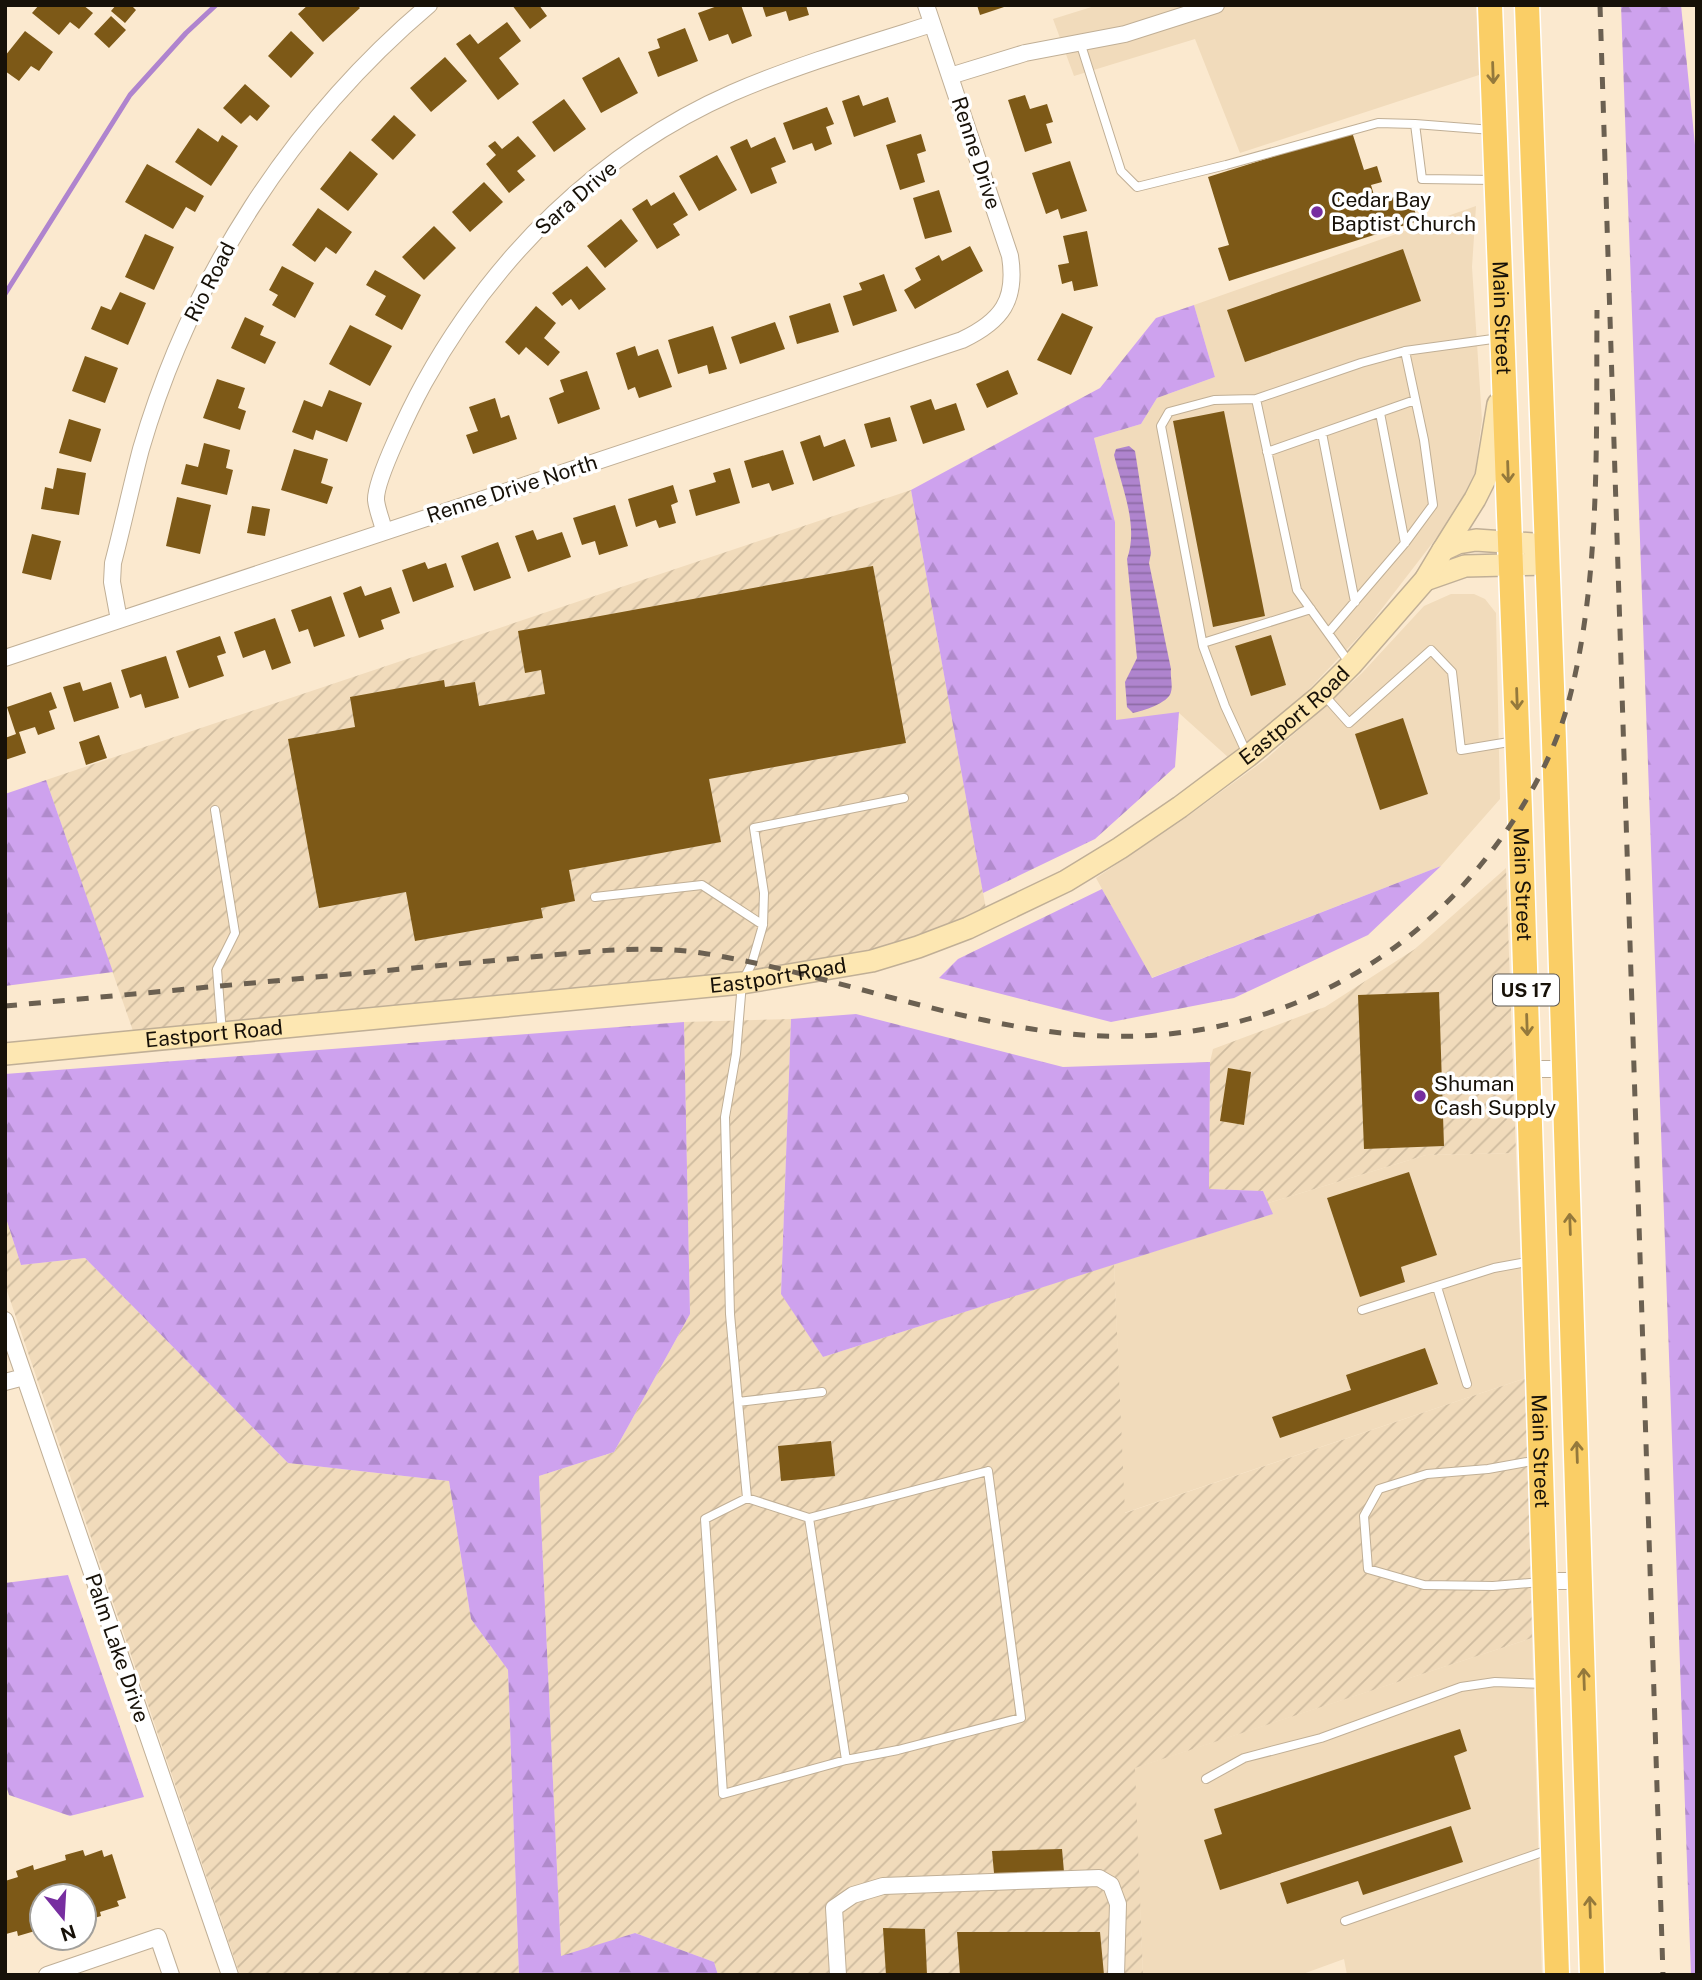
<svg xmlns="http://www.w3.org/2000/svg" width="1702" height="1980" font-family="'Public Sans',sans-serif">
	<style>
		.built { fill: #f1dbbb }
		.industrial { fill: url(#industrial-furrows) }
		.forest { fill: url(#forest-firs) }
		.water { fill: url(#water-rules) }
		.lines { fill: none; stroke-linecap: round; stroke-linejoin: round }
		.stream { stroke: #af84ce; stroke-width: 5 }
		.building { fill: #7d5917 }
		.lane-casing { stroke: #c0af96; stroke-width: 10 }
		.street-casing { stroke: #c0af96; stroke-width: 18 }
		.secondary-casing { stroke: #c0af96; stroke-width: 24 }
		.primary-casing { stroke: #fff; stroke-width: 27 }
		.lane { stroke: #fff; stroke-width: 8 }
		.street { stroke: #fff; stroke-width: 16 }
		.secondary { stroke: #fde7b2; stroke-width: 21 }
		.primary { stroke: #face66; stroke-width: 24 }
		.rail { stroke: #6b6051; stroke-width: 5; stroke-dasharray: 12 12; stroke-linecap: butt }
		.oneway { stroke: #94793c }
		.poi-dot { fill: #772ea0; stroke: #fff; stroke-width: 2.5 }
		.labels { text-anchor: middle; stroke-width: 7; stroke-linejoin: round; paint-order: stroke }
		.shield { fill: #fff; stroke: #5d5852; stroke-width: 2 }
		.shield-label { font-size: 19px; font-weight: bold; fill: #171108 }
		.street-label { font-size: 21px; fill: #171108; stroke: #fff }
		.poi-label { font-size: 21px; fill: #171108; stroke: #fff; text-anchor: start }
	</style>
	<defs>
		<pattern id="industrial-furrows" width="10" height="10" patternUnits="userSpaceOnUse" patternTransform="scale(1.75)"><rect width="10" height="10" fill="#f1dbbb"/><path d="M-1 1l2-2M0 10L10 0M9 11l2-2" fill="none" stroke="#cebb9f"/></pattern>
		<pattern id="forest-firs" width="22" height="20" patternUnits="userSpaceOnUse" patternTransform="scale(1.75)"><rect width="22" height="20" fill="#cea2ee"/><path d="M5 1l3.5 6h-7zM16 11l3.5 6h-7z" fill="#b08acb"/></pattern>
		<pattern id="water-rules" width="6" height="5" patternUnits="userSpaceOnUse" patternTransform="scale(1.75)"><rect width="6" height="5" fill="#af84ce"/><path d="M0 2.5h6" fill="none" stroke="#8d6ba5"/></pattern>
	</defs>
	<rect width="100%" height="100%" fill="#fbe9cf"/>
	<path class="built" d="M1098,5h378l3,70 -239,78 -45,-114 -121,37 -21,-57z
		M1476,206l-4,61 10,153 -7,52 -21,43 -87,113 -69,73 -69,57 -50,-45 -63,8 -1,-199 -21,-84 47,-14 16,-26 58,-21 -21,-72z
		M1451,594h23l11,5 11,14 4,186 -59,67 -290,112 -55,-100 85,-57 85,-62 96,-86 62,-67z
		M1516,1153l10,225 -402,135 -10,-249 158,-50 -4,-11 158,-48z
		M1532,1638l10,337h-195l-3,-16 -44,16h-157l-9,-207z"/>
	<path class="industrial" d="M911,490l75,419 -57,24 -60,19 -129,21 -607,58 -87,-251z
		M1506,868l10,285 -90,2 -158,48 -5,-12 -54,-2 1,-127 3,-13 112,-42 90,-58z
		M791,1019l-10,274 42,64 291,-93 11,249 401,-135 6,260 -397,130 8,207h-425l-4,-13 -79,-29 -74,24 -22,-481 75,-24 76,-138 -6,-292z
		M5,1215l16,50 64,-7 203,205 161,18 22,138 37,51 11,305h-279l-235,-690z"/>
	<path class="forest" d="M1621,5h60l16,160v1810h-6z
		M1194,305l21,72 -58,21 -16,26 -47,14 21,84 1,198 63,-8 -4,55 -80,72 -112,54 -72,-403 189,-102 56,-70z
		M46,780l67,192 -108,14v-192z
		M1441,866l-73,69 -134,63 -123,24 -172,-44 19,-19 144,-70 50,89z
		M856,1014l207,53 147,-5 -1,127 54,2 10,23 -450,143 -42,-63 10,-275z
		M684,1022l6,292 -76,138 -75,24 22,480 74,-23 79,29 4,13h-199l-11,-305 -37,-51 -22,-138 -161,-18 -203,-205 -64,7 -16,-50v-141z
		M68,1575l76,222 -74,19 -61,-21 -4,-13v-199z"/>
	<path class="water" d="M1129,446l6,5 16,102 -2,10 22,106c-1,8 2,16 0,23 -2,11 -29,19 -38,21l-6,-6 -2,-25 12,-24 -10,-99c12,-33 -5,-71 -13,-104l2,-6z"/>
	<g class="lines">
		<path class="stream" d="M5,294l125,-199 56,-62 30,-28"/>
	</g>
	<path class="building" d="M39,5h44l10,8 -14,16 -9,-7 -11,13 -27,-22z
		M116,5h15l5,5 -11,13 -14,-12z
		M308,5h49l3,3 -37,34 -25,-28z
		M512,5h27l8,11 -17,13z
		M720,5h21l11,31 -20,8 -4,-10 -19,7 -11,-28z
		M762,5h44l3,10 -20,6 -3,-10 -20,6z
		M977,5h30v1l-27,9z
		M111,16l15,14 -17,18 -15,-14z
		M507,22l14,19 -22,17 20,26 -21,16 -42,-56 14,-10 8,10z
		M685,28l13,33 -40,16 -10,-25 12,-4 -3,-9z
		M25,31l28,21 -14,19 -8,-5 -12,15 -14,-10v-15z
		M291,31l23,22 -23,25 -23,-22z
		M445,57l22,24 -36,31 -21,-24z
		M619,57l19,36 -37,20 -19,-35z
		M245,84l25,22 -13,15 -7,-6 -9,9 -18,-16z
		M859,95l4,11 25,-9 8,25 -42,15 -12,-36z
		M1025,95l5,14 17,-5 6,18 -7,2 6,19 -27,9 -17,-52z
		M564,99l22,30 -32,23 -22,-30z
		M827,107l7,17 -8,3 6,17 -17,7 -3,-8 -19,7 -10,-27z
		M394,115l22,20 -23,25 -22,-20z
		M198,128l20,14 4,-7 16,11 -27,40 -36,-24z
		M1352,132l12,38 13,-4 5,16 -11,3 5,17 33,-9 9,28 -189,60 -11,-33 11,-3 -21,-68z
		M921,134l5,17 -9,3 8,28 -25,8 -14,-45z
		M518,136l18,20 -19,15 8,9 -16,13 -23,-29 10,-9 -8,-9 7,-5 7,8z
		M775,137l11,25 -15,6 6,15 -26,11 -21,-47 17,-8 4,9z
		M350,151l28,23 -30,37 -28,-22z
		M717,155l20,35 -38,21 -20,-35z
		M1070,161l17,50 -26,8 -3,-10 -12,5 -14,-41z
		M147,164l57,32 -9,16 -9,-5 -13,22 -48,-27z
		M484,182l19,20 -33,30 -18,-20z
		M939,190l13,42 -27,7 -12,-41z
		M674,192l14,23 -15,9 7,11 -23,14 -25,-40 15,-10 4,7z
		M318,208l34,24 -16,22 -10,-7 -11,15 -23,-17z
		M621,219l17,22 -33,27 -18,-22z
		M434,226l22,22 -32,32 -22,-23z
		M1087,231l11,55 -24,5 -2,-10 -10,3 -4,-19 11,-2 -6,-27z
		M145,234l29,13 -20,43 -29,-13z
		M970,246l13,25 -68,38 -11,-19 17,-10 -6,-12 24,-13 3,6z
		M1403,249l18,52 -176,61 -18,-52z
		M282,266l32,17 -19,35 -23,-13 6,-10 -9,-5z
		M587,266l19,23 -27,21 -8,-11 -9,7 -10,-13z
		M375,270l46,25 -19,35 -27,-15 11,-19 -20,-11z
		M884,274l13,37 -44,15 -10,-30 19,-6 -3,-7z
		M120,292l26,11 -18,42 -37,-16 10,-23 10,4z
		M830,303l9,29 -42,12 -8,-28z
		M536,306l20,17 -12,15 16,14 -12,14 -22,-19 -7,8 -14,-13z
		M1062,313l31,14 -22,48 -34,-15z
		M245,317l19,9 -4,9 16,7 -11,22 -34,-16z
		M775,322l10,27 -45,15 -9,-27z
		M350,325l42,21 -22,40 -41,-22z
		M713,326l14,43 -18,5 -2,-9 -29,9 -10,-34z
		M635,346l3,10 20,-7 14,38 -33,11 -4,-11 -7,3 -12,-37z
		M85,356l33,12 -13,35 -33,-12z
		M1008,370l10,24 -31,14 -11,-24z
		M587,371l13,38 -42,15 -9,-26 15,-6 -4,-12z
		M217,379l28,9 -7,20 8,3 -6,19 -37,-12z
		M329,390l33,13 -15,39 -31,-12 -3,10 -21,-8 12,-32 18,7z
		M495,398l6,20 8,-3 8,24 -44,15 -7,-19 12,-4 -9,-24z
		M931,399l4,11 21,-7 9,27 -42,14 -13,-38z
		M1224,411l41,205 -52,11 -40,-206z
		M890,417l7,24 -26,7 -7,-24z
		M69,419l32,10 -10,33 -32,-9z
		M820,435l4,12 21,-8 10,27 -42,15 -13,-39z
		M204,443l26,7 -4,18 7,2 -6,25 -46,-11 5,-20 12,3z
		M294,449l34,10 -7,24 12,4 -6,17 -46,-14z
		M783,450l11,34 -22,7 -3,-8 -17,5 -8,-27z
		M57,468l29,5 -7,42 -38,-6 4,-22 8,2z
		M730,468l10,35 -44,13 -7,-26 27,-8 -3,-9z
		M673,485l5,17 -7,3 5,18 -17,5 -3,-8 -20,7 -8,-28z
		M177,497l34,8 -11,49 -34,-8z
		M615,505l13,41 -29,9 -4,-14 -13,4 -9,-27z
		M252,506l18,3 -5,27 -18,-3z
		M533,530l4,10 25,-8 9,25 -43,15 -13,-36z
		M32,534l29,7 -10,39 -29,-7z
		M498,542l13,36 -37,13 -13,-35z
		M425,562l3,7 18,-6 8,24 -41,15 -11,-32z
		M873,566l33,177 -197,36 12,63 -152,28 6,31 -34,7 2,10 -128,23 -9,-49 -87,16 -31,-169 67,-12 -5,-30 94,-17 1,7 30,-5 4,24 66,-12 -4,-24 -16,3 -7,-42z
		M361,586l4,10 26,-9 9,26 -19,7 3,9 -25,9 -16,-45z
		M331,596l14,40 -31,11 -6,-18 -9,3 -8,-22z
		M275,618l16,45 -19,7 -7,-20 -22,8 -9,-26z
		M1271,635l15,50 -35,11 -16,-50z
		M220,636l6,17 -9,3 7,20 -35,12 -13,-37z
		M166,656l13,42 -34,10 -4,-14 -11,4 -9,-28z
		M80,682l3,9 28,-9 8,26 -45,14 -11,-35z
		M51,692l6,16 -8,3 6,18 -17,6 -3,-8 -16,5 7,21 -21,7v-22l11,-4 -9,-27z
		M1403,718l25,76 -48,16 -25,-76z
		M99,735l8,23 -21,7 -7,-23z
		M1439,992l5,154 -80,3 -6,-154z
		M1228,1068l23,4 -7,53 -24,-4z
		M1409,1172l28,83 -36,12 4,15 -45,15 -33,-99z
		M1425,1348l13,36 -158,54 -8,-21 79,-27 -5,-15z
		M831,1441l4,35 -54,5 -3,-35z
		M1460,1729l7,22 -13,5 17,53 -251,81 -16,-50 18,-6 -8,-25z
		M1451,1826l12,36 -100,33 -5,-14 -71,23 -7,-21z
		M1062,1849l2,23 -70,1 -2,-22z
		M83,1850l2,6 17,-6 2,7 8,-3 14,44 -9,3 2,5 -19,6 1,4 -13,4 -2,-4 -2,1v-21h-42v39l-5,2 -2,-6 -17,5 -1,-5 -11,3 -1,-53 13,-4 -2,-6 17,-6 1,5 32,-10 -1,-5z
		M883,1928l42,1 2,46h-41z
		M957,1932h143l4,43h-144z"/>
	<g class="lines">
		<defs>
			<path id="lane" d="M1080,42l41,129 16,16 89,-22 152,-42 37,1
				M1492,130l-77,-6 7,55 72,1
				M1380,413l25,130
				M1322,433l33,169
				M1267,452l148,-52
				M1328,633l77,-90 28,-38 -9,-65 -19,-89
				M1203,643l108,-34
				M1351,665l-54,-75 -41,-191 105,-36 44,-12 95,-13
				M1324,695l25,28 82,-73 21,22 9,78 54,-9
				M1247,754l-22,-48 -22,-60 -42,-220 8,-14 45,-12 42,-1
				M215,810l20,123 -18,36 5,64
				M595,897l107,-12 61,40
				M1437,1287l30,97
				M1362,1310l132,-42 38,-7
				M822,1392l-84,10 -8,-88 -5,-197 11,-63 6,-71 10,-20 11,-38 1,-32 -10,-65 150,-30
				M738,1402l9,96 -42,21 18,275 123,-34 52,-10 123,-32 -33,-247 -179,47 -62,-20
				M1538,1460l-50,9 -61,5 -48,15 -15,27 4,53 56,16 69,1 48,-4
				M809,1518l37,242
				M1206,1779l38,-21 77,-20 140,-51 34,-5 50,2
				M1345,1921l206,-72"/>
			<path id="street" d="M950,76l75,-23 100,-19 91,-29
				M384,531c-2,-10 -7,-21 -8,-31 -1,-21 37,-97 48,-117 69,-125 176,-232 308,-290 65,-28 133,-48 200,-69
				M119,620l-7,-38 1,-19c10,-38 18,-76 28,-114 50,-172 151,-328 288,-444
				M5,658l957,-318c40,-19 55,-40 48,-84l-84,-251
				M1529,1069h36
				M5,1320l225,655
				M5,1382l19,-5
				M1545,1581h36
				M47,1975l111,-38 13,38
				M838,1975l-4,-67 19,-13 30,-9 216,-8 12,7 7,19 -2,71"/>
			<g id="secondary">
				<path d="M1443,550l32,-51 11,-22 12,-73"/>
				<path d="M1425,580l40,-14 83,-2"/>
				<path id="s1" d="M5,1054l737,-71 130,-22 46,-14 50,-19 98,-47 54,-33 60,-41 68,-51 71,-59 32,-32 74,-85 18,-30 15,-7 18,-3 71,5"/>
			</g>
			<g id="primary">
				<path id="s2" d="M1490,5l30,805 37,1165"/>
				<path d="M1527,5l27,736 38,1234"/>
			</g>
		</defs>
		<use href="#lane" class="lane-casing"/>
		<use href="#street" class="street-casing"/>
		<use href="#secondary" class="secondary-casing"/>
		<use href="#primary" class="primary-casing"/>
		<use href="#lane" class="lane"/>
		<use href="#street" class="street"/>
		<use href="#secondary" class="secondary"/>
		<use href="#primary" class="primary"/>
		<path class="rail" d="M1600,5l63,1970
			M5,1006l591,-55c33,-2 66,-3 99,1 114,17 223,59 337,77 175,29 339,-28 451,-167 38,-47 71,-104 86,-162 32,-121 27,-265 28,-390"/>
	</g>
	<defs><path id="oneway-shaft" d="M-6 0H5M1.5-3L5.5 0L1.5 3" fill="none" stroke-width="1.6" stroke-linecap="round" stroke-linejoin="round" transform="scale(1.75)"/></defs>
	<g class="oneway">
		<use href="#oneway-shaft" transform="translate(1493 73) rotate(88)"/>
		<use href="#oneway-shaft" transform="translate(1508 472) rotate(88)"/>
		<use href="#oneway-shaft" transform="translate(1517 699) rotate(88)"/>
		<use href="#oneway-shaft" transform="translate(1527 1025) rotate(88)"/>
		<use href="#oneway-shaft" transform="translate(1570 1224) rotate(-92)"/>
		<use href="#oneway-shaft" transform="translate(1577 1452) rotate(-92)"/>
		<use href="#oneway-shaft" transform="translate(1584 1679) rotate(-92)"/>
		<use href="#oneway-shaft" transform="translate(1590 1907) rotate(-92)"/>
	</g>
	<g class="poi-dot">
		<circle cx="1317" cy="212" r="7"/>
		<circle cx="1420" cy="1096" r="7"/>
	</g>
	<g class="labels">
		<rect class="shield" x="1493" y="974.5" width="66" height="31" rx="5"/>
		<g class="shield-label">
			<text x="1526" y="997">US 17</text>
		</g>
		<g class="street-label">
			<text transform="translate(976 153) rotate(72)" y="7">Renne Drive</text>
			<text transform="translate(576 198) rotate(-41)" y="7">Sara Drive</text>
			<text transform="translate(210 282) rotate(-63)" y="7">Rio Road</text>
			<text dy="7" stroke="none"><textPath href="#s2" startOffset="313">Main Street</textPath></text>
			<text transform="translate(512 489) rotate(-18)" y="7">Renne Drive North</text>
			<text dy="7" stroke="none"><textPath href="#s1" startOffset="1365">Eastport Road</textPath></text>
			<text dy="7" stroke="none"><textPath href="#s2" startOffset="880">Main Street</textPath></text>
			<text dy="7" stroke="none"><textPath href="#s1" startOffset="777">Eastport Road</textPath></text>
			<text dy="7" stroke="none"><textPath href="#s1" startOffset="210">Eastport Road</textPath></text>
			<text dy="7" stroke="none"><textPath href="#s2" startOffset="1447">Main Street</textPath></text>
			<text transform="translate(117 1648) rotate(71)" y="7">Palm Lake Drive</text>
		</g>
		<g class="poi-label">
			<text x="1331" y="207">Cedar Bay<tspan x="1331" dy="24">Baptist Church</tspan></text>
			<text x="1434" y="1091">Shuman<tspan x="1434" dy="24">Cash Supply</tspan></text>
		</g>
	</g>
	<rect width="1702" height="1980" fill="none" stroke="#171108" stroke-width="14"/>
	<g transform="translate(63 1917) rotate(162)"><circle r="33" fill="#ffffff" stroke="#a2a09c" stroke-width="2"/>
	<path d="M0-5L12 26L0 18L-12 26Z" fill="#772ea0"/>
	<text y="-10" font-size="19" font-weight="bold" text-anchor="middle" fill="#171108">N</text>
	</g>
</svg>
